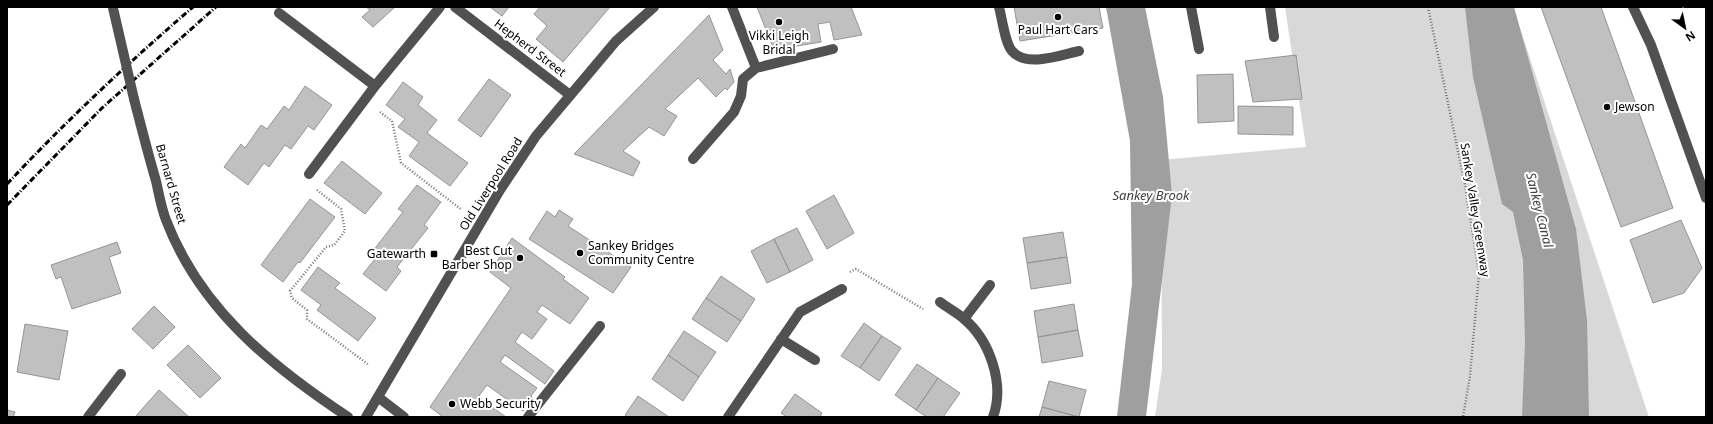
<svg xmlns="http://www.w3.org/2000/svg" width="1713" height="424" font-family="'Noto Sans',sans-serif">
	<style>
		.green { fill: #d8d8d8 }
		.water { fill: #9f9f9f }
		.building { fill: #c0c0c0; stroke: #959595 }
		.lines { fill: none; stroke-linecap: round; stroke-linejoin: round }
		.path { stroke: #737373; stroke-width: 2.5; stroke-dasharray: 1 2; stroke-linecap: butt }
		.minor { stroke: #515151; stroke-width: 10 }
		.rail { stroke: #000; stroke-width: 3; stroke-dasharray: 6 2 1 2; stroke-linecap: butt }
		.minor-bridge { stroke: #515151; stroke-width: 10 }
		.poi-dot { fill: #000; stroke: #fff; stroke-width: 1.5 }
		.labels { text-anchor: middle; stroke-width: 4; stroke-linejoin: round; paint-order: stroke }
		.poi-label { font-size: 12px; fill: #000; stroke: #fff; text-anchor: start }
		.street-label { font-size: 12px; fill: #000; stroke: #fff }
		.water-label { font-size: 13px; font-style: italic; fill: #404040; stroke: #fff }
	</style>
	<rect width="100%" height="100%" fill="#fff"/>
	<path class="green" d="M1285,7h228l136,410h-494l7,-48 -1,-209 145,-13z"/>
	<path class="water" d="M1106,7h39l18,90 9,98 -26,222h-29l15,-133 -2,-143z
		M1465,7h49l62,222 11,91 2,97h-67l3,-75 -2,-82 -10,-48 -11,-8 -29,-127z"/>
	<path class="building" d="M366,7h29l-22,20 -11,-10 8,-7z
		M490,7h19l-7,9z
		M540,7h70l-47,55 -27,-23 11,-13 -13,-12z
		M757,7h94l11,28 -28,5 -4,-18 -12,2 3,18 -24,4 -21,9z
		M1014,7h85l4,21 -83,13z
		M1541,7h60l72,201 -52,19z
		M709,15l14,35 -10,10 13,14 4,-5 4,13 -7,8 -2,-2 -9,9 -18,-19 -33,31 12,7 -13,20 -15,-9 -26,24 17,11 -7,14 -59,-22z
		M1296,55l6,44 -49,3 -8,-41z
		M1233,74l1,47 -36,2 -1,-48z
		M489,79l22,16 -30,42 -23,-17z
		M403,82l20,15 -5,8 19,15 -10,13 41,30 -18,23 -41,-30 10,-14 -21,-15 7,-8 -19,-14z
		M305,86l27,19 -18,25 -6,-4 -17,23 -6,-4 -16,22 -5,-4 -16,22 -24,-18 17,-23 4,4 16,-23 6,4 17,-23 5,4z
		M1238,106l55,1v28l-55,-1z
		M342,161l40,32 -17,21 -41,-31z
		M417,185l24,17 -17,23 4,3 -31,39 4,4 -15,20 -23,-17 15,-19 -5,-4 30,-39 -5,-3z
		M834,195l20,38 -27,16 -21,-38z
		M310,199l25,18 -35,46 -2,-1 -15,20 -22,-17z
		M559,210l14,9 -5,7 63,41 -18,26 -84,-54 18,-28 8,6z
		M1681,220l21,48 -18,25 -31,10 -23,-63z
		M797,228l16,32 -23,12 -16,-33z
		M1063,232l4,25 -40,6 -4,-25z
		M512,238l53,39 -2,2 26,19 -19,26 -28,-19 -5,7 10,7 -15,20 -10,-7 -7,10 39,29 -9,13 -40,-29 -5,7 37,26 -6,8 2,2 -10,13 -36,-26 -9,12 28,20h-63l-13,-10 81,-119 -21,-16z
		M774,239l16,33 -23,11 -16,-32z
		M117,242l4,11 -12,4 12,36 -49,16 -11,-32 -5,2 -5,-14z
		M1067,257l4,26 -40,6 -4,-26z
		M318,267l22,16 -5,5 41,30 -18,23 -41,-31 4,-5 -20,-15z
		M721,276l34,23 -14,22 -35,-23z
		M706,298l35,23 -14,21 -35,-23z
		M1074,304l4,26 -40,7 -4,-26z
		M154,306l21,21 -22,22 -21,-20z
		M864,323l18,13 -22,32 -19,-12z
		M25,324l43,7 -9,49 -42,-8z
		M1078,330l5,26 -41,7 -4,-26z
		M684,331l32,21 -17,25 -31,-22z
		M882,336l19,12 -22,33 -19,-13z
		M188,345l33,33 -21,20 -33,-33z
		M668,355l31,22 -16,24 -31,-22z
		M917,364l21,14 -22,32 -21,-15z
		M938,378l22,15 -17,24h-16l-11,-7z
		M1049,381l37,9 -7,27 -37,-10z
		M159,390l30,27h-54z
		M795,394l27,19 -2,4h-33l-6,-4z
		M638,396l31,21h-42l-2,-2z
		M1042,407l37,10h-40z
		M7,410l8,2 -2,5h-6z"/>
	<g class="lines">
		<path class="path" d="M1428,7l37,178 14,88 -9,103 -7,41
			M380,112l12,9 9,42 61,47
			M317,190l24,19 4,22 -11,14 -8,2 -36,44 2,7 15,12v9l62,46
			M850,272l6,-3 67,40"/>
		<path class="minor" d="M455,7l115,88
			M732,7l24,61
			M999,7c3,11 6,36 13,44 14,17 49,4 67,0
			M1191,7l8,42
			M1270,7l4,30
			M1633,7l18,38 55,153
			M279,13l96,73
			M134,99c7,27 14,55 22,82 3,13 5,26 10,39 34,89 105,146 182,197
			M693,159l41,-47 7,-16 2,-17 13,-11 77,-19
			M309,174l66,-88 65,-79
			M940,302c8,6 16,10 23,16 27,22 42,66 30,99
			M964,319l26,-34
			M781,339l34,21
			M378,397l26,20
			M88,417l33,-43
			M366,417l134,-227 36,-54 80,-95 38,-34
			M528,417l72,-91
			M728,417l72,-105 42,-23"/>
		<path class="rail" d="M7,184c59,-63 121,-121 186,-177
			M7,205l95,-97 114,-101"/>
		<path class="minor-bridge" d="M113,8l21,91"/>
	</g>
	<g class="poi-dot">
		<circle cx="1058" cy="17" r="4"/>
		<circle cx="779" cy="22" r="4"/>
		<circle cx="1607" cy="107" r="4"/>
		<circle cx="580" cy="253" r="4"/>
		<rect x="430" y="250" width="8" height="8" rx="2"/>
		<circle cx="520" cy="258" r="4"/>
		<circle cx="452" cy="404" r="4"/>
	</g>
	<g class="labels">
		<g class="poi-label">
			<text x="1058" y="34" text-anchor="middle">Paul Hart Cars</text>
			<text x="779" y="40" text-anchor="middle">Vikki Leigh<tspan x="779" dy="14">Bridal</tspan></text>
			<text x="1615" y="111">Jewson</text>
			<text x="588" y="250">Sankey Bridges<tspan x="588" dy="14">Community Centre</tspan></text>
			<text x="512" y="255" text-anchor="end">Best Cut<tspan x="512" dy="14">Barber Shop</tspan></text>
			<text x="426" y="258" text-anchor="end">Gatewarth</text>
			<text x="460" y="408">Webb Security</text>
		</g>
		<g class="street-label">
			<text transform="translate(530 48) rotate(37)" y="4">Hepherd Street</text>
			<text transform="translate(171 184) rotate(74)" y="4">Barnard Street</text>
			<text transform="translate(491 184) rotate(-58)" y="4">Old Liverpool Road</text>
			<text transform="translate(1475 210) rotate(81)" y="4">Sankey Valley Greenway</text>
		</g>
		<g class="water-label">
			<text x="1151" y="200">Sankey Brook</text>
			<text transform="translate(1540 210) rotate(76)" y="5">Sankey Canal</text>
		</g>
	</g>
	<rect width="1713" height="424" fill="none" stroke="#000000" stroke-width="16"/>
	<g transform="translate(1685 28) rotate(147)" stroke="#ffffff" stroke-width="3" paint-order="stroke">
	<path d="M0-3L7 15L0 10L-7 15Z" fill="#000000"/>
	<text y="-6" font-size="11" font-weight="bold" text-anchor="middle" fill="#000000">N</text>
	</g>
</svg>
